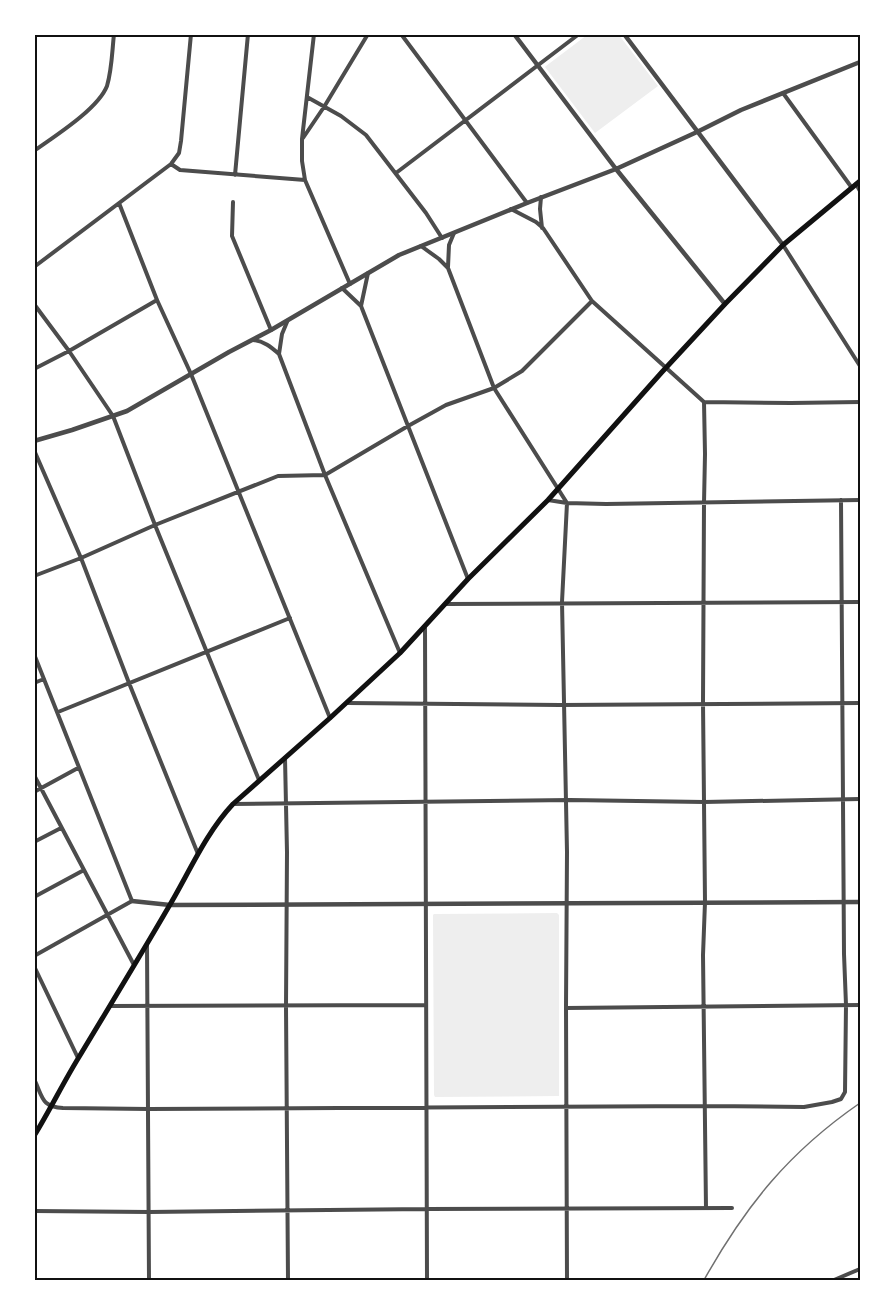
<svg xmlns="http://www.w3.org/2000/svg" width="895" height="1315" font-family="Spectral,serif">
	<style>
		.green { fill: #eee }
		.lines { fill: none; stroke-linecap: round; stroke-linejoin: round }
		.minor { stroke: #4c4c4c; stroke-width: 4 }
		.tertiary { stroke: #4c4c4c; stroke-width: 4.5 }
		.secondary { stroke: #111; stroke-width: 5 }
		.rail { stroke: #707070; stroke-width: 1.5 }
		.neatline { fill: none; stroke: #111; stroke-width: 2 }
	</style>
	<rect width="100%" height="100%" fill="#fff"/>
	<path class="green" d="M587,35h32l39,51 -63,47 -50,-66 1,-1z
		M557,913l2,2v181l-124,1 -1,-2 -1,-180 1,-1z"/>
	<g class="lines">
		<path class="minor" d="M314,34l-12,105v22l3,19 45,104
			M401,34l126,169
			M34,36l2,-2
			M783,93l69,95
			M307,97l34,19 25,19 60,78 16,25
			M303,138l21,-31 44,-73
			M34,151c21,-15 64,-42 73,-65 5,-17 5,-34 7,-52
			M171,164l9,6 125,10
			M396,173l183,-139
			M235,175l13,-141
			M856,184l4,7
			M541,197l-1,12 2,19
			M233,202l-1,34 39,94
			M119,203l38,97 34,74 139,344
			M511,209l25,13 7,6 49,73 112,101 87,1 69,-1
			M783,245l77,121
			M421,246l18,13 9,9 46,120 73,115 -5,99 5,250 -1,154 1,274
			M34,267l137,-103 8,-11 2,-12 10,-107
			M448,267l1,-22 5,-12
			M342,288l19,18 107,273
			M34,304l35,47 44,65 42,109 104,255
			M361,306l7,-33
			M287,322l-5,12 -3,20 46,121 75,178
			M253,340c11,1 18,7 26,14
			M34,369l35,-18 88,-51
			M704,402l1,52 -1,49 -1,200 2,199 -2,53 3,253
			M34,450l47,108 48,125 69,171
			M548,500l19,3 39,1 254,-4
			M34,576l47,-18 74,-33 123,-49 47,-1 83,-49 38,-21 48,-17 28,-17 70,-70
			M446,604l414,-2
			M425,628l2,652
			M34,654l98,247 -98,55
			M34,683l10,-4
			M348,703l212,2 300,-2
			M58,712l232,-94
			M285,758l2,94 -1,154 2,274
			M34,775l100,190
			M34,792l44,-24
			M233,804l337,-4 134,2 156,-3
			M34,842l27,-14
			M34,897l50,-27
			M147,945l2,335
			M34,966l44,92
			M110,1006l316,-1
			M566,1008l294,-3
			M34,1079c9,18 7,28 29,29l86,1 556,-3 99,1 28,-5 9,-3 4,-7 1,-87 -2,-51 -3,-454
			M34,1211l115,1 278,-3 305,-1
			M834,1280l26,-11"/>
		<path class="tertiary" d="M514,34l102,135 109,135
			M624,34l159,211
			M34,441l38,-11 55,-19 102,-59 42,-22 128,-75 128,-52 89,-34 81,-37 44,-22 119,-48
			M132,901l38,4 690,-3"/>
		<path class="secondary" d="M34,1136c16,-26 29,-53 45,-79 30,-50 60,-99 89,-149 21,-35 37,-74 65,-104l97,-86 70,-65 68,-74 80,-79 114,-128 63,-68 58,-59 77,-64"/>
		<path class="rail" d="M704,1280c42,-75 85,-128 156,-177"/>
	</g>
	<rect width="895" height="1315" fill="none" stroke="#ffffff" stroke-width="72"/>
	<rect x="36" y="36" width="823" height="1243" class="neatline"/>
</svg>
